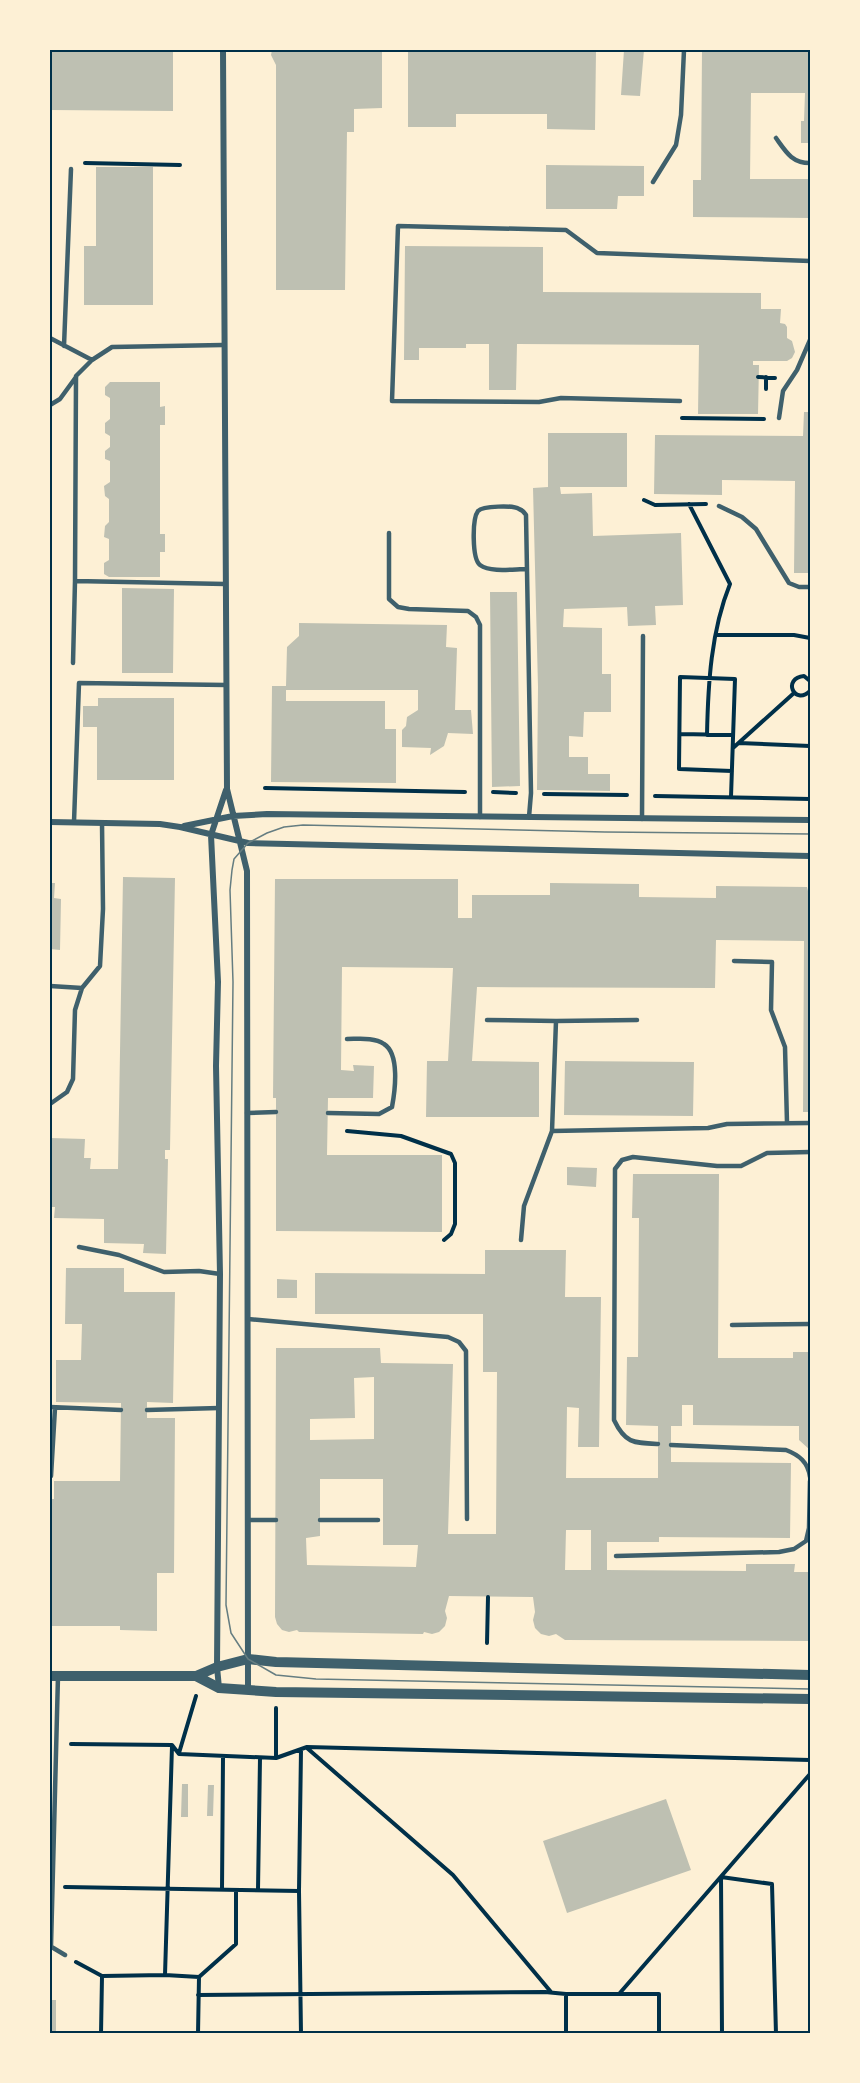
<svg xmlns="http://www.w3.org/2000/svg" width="860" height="2083" font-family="'Crimson Pro',serif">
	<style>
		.building { fill: #bec0b2; fill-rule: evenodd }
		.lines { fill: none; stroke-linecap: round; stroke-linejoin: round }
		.path { stroke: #003049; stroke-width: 4 }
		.service { stroke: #3f606c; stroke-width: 4.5 }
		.minor { stroke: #3f606c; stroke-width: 6 }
		.tertiary { stroke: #3f606c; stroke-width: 10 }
		.tram { stroke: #657d81; stroke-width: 1.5 }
		.neatline { fill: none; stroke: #003049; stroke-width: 2 }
	</style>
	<rect width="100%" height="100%" fill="#fdf0d5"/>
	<path class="building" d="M50,50h123v61l-123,-1z
		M272,50h110v58l-28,1v23h-7l-2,158h-69v-225l-5,-10z
		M408,50l188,1 -1,79 -48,-1v-15h-91v13h-48z
		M624,50h20l-4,46 -19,-1z
		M702,50h108v93h-9v-22h3l1,-28h-54l-1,86h60v39l-117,-1v-37h8z
		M546,165l98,1v30h-26l-1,13h-71z
		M96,167h57v138h-69v-59h12z
		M405,246l138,1v45l218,1v16h20l-1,14 5,1 2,3v11l5,3 3,11 -3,6 -5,3h-34v4h6l-1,49h-60l1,-69 -182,-1 -1,46h-27v-46h-23v4h-47v12h-15z
		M110,382h50v25l5,-1v19h-5v109h5v18h-5v25h-51l-5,-3v-11l5,-3v-21l-5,-2 1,-11 4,-4v-23l-4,-3 -1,-10 6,-4v-21l-5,-2v-8l5,-4v-11l-5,-3v-10l5,-4v-21l-5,-3v-8z
		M804,412h6v161h-16l1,-92 -73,-1v15l-68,-1 1,-59 148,1z
		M548,433h79v54h-67l1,7 31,-1 1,43 88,-3 2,72 -28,1 1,19 -28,1 -1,-19 -63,2 -1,18 39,1v46h9v38h-27l-1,25 -14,-1v21h19v17h22v17l-73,-1 1,-103 -5,-199 15,-1z
		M122,588l52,1 -1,84h-51z
		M490,592h27l3,194 -28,1z
		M299,623l148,2 -1,22 11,1 -2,62h16l2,24 -25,-1 -4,13 -14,9 1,-7 -29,-1v-17l4,-4 1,-9 11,-7v-20h-132v11h99v28h11v54l-125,-1 1,-96h14l1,-39 12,-11z
		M98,698h76v82h-77v-53h-14v-21h15z
		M123,877l52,1 -5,272h-5v9h3l-2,95 -23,-1 1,-9 -40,-1v-24l-50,-1 1,-11h-5v-69l35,1 -1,19h7l-1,11h28z
		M275,879h183v39h14v-23h78v-12l89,1v13l77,1v-12l91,1 1,4h2v221h-7l1,-171 -88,-1 -1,48 -238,-1 -5,74 67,1v55h-113l1,-56h21l5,-93 -111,-1 -1,103 13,1 -1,-6 21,1 -1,32h-45l-1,57h115v77l-166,-1v-133h-3z
		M50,883h5l-1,15 7,1 -1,51 -10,-1z
		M565,1061l129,1 -1,54 -129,-1z
		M567,1167l30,1 -1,19 -29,-2z
		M633,1174h86l-1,184h75v-6h17v98l-11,-10v-14l-106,-1v-20h-11v21h-11v36l120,1 -1,75 -131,-1v5h-52v28l139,1v-7h49l-1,8h16v69l-245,-1 -9,-6 -7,2 -8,-2 -6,-6 -2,-8 2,-8 -2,-15 -84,-1 -4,15 2,7 -2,8 -6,6 -7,2 -8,-2 -1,2 -124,-2 -2,-2 -8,2 -7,-2 -5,-6 -2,-7 1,-269h104l1,15 72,1 -5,170h48l1,-162h-14v-58h-168v-41l170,1v-24h81l-1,47h36l-2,150h-21l1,-39 -12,-1 -1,71h92v-52l-32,-1 1,-68h11l1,-139h-7zM374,1377v62l-64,1v-21l45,-1 -1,-40zM320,1479h63v66h35l-2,22 -109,-2 -1,-27 14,-2zM566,1530h25v40h-26z
		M66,1268h58v24h51l-2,111 -26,-1v16h28l-1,155h-17v58l-37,-1v-4h-70v-127h4v-18h66l1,-78 -65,-1v-42h25l1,-36h-17z
		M277,1279l20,1v18h-20z
		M182,1784h6v33h-7z
		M208,1785h6l-1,31h-6z
		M666,1799l25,71 -124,43 -24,-72z
		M50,2000h6v34h-6z"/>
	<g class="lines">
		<path class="path" d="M85,163l95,2
			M758,377l17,1
			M766,389v-12
			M682,418l82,1
			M644,500l11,5 51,-1
			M689,504l41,80c-19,47 -22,100 -23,151
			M717,635h77l16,3
			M810,681l-6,-5c-22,2 -10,30 6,15
			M680,734l53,1
			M739,743l71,3
			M733,748l61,-55
			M265,788l200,4
			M493,792l23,1
			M544,794l83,1
			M655,796l155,3
			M731,797c1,-39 3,-78 4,-118l-55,-2 -1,92 53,2
			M347,1131l54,5 50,18 4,9v61l-4,10 -7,6
			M487,1643l1,-46
			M276,1708v50
			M71,1744l101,1 7,9 97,4 31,-11 503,13
			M307,1748l146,127 98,117
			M179,1753l17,-57
			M65,1887l234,4
			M222,1890l1,-133
			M258,1890l2,-132
			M76,1962l26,14
			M165,1975l7,-229
			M199,1977l37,-33v-54
			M619,1994l191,-220
			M198,1995l347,-3 21,2
			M101,2034l1,-58 63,-1 34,2 -1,57
			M301,2034l-2,-143 2,-141
			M566,2034v-40h93v40
			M722,2034l-1,-157 51,7 4,150"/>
		<path class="service" d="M776,138c10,14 16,25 34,25
			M653,182l23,-37 5,-30 3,-65
			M50,338l42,22
			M223,345l-111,2 -20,13 -16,16 -1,205 150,3
			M64,346l7,-177
			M680,401l-119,-3 -22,4 -147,-1 6,-175 168,4 31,23 213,8
			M50,405l10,-6 16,-22
			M779,418l4,-27 14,-21 13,-30
			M719,506l23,11 14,12 33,54 10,4h11
			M389,533v66l9,8 11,2 59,2 8,6 4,8v192
			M527,569c-13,0 -36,4 -47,-4 -8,-6 -8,-46 -2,-54 5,-5 35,-6 41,-2 4,1 5,3 7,6l5,278 -2,24
			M73,663l2,-82
			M642,819l1,-183
			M74,822l5,-139 147,2
			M734,961l38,1 -1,48 14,37 2,76
			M50,986l32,2
			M487,1020l69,1
			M637,1020l-81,1 -4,110 156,-3 19,-4 83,-1
			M50,1104l17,-12 6,-13 2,-69 7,-22 18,-22 3,-57 -1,-86
			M247,1113l29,-1
			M328,1113l51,1 13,-7c3,-16 8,-53 -8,-63 -10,-7 -25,-5 -37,-5
			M521,1240l3,-34 28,-75
			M79,1247l40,8 45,17 35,-1 21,3
			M248,1319l200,18 11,5 7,9 1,168
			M732,1325l78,-1
			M50,1407l71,3
			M147,1410l72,-2
			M658,1444c-25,-1 -33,-1 -44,-24l1,-251 7,-9 11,-3 84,9h24l26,-13 43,-1
			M671,1445l115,5c13,5 22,12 24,27
			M51,1476l4,-68
			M248,1520h28
			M320,1520h58
			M616,1556l163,-4 15,-3 12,-8 3,-13 1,-47
			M50,1946l15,9
			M51,1946l7,-270"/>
		<path class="minor" d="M223,50l4,739 20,82 1,819
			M50,822l110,2 20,3 68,16 562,13
			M184,826l49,-10 34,-2 543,6
			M219,1688l-2,-21 3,-393 -4,-208 2,-84 -7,-147 15,-45"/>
		<path class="tertiary" d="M50,1676h146l21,-9 31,-8 28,3 534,13
			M196,1676l23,12 57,4 534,7"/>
		<path class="tram" d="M810,834l-205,-2 -302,-7 -19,2 -17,6 -19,10 -14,16 -2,11 -2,20 3,92 -7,623 5,28 17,26 28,16 40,4 494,10"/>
	</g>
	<rect width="860" height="2083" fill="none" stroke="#fdf0d5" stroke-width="102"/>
	<rect x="51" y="51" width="758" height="1981" class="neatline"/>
</svg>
